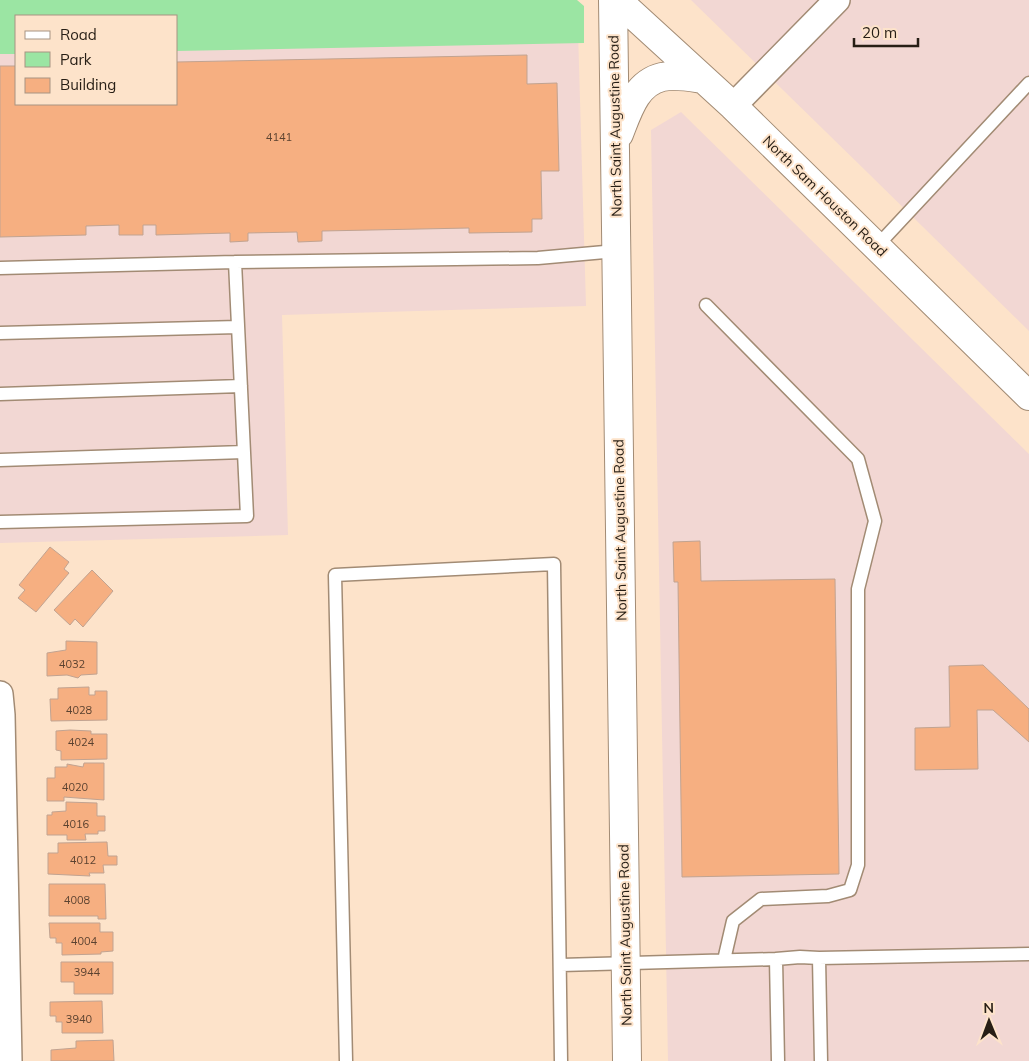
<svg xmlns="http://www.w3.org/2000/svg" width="1029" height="1061" font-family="Mulish,sans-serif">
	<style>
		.industrial { fill: #f2d7d3 }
		.green { fill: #9be5a3 }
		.building { fill: #f6af81; stroke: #c1a391 }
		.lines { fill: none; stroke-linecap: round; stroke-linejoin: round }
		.service-casing { stroke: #a28b74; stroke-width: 15 }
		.minor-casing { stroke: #a28b74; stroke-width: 28 }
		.tertiary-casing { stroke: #a28b74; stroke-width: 30 }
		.service { stroke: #fff; stroke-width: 12 }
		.minor { stroke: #fff; stroke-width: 25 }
		.tertiary { stroke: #fff; stroke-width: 28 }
		.labels { text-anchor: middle; stroke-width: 4; stroke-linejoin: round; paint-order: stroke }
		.number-label { font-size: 11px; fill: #5b4230 }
		.street-label { font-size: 14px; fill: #271e15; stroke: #fde3ca }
	</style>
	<rect width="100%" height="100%" fill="#fde3ca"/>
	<path class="industrial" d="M691,0h338v331l-161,-158z
		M578,31l8,275 -304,9 6,220 -288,8v-496h16v57h160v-62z
		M681,112l348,342v607h-361l-17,-931z"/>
	<path class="green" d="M0,0h577l7,6v37l-408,8v-35h-160v38h-16z"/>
	<path class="building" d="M527,55v29l30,-1 2,88h-18l1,48h-10v13l-63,1v-5l-147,3v10l-24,1 -1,-10 -49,1v8l-18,1v-9l-74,2v-10h-13v10h-24v-10l-33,1v9l-86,2v-171h16v38h160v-42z
		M700,541l1,40 134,-2 4,295 -157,3 -4,-295h-4l-1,-40z
		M50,547l19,15 -5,7 5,4 -33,39 -18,-14 7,-8 -6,-5z
		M92,570l21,21 -30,36 -8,-8 -5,6 -16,-15z
		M66,641l31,1v32l-16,1 -3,3 -11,-3 -20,1v-23l19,-3z
		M983,665l46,44v33l-36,-32h-16l1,59 -63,1v-42l35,-1 -1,-61z
		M89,687v8h6v-4h12v29l-56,1 -1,-22h8v-11z
		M70,730l21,1v3h16v25l-46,1v-9l-5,-1v-19z
		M84,763h20v37l-40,-3v4h-17v-23h8v-11h12v-3l16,3z
		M66,802l31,1v13h8v15h-7v3h-13l1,6h-19v-5h-20v-20h5v-3l14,-1z
		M107,842l1,14h9v9h-14l1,8h-15l1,3 -42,-2v-21h10v-10z
		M49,884h56l1,35h-8v-3h-49z
		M49,923h51v9h13v19l-12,1v2l-39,1v-12h-6v-5h-6z
		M61,962h52v32h-39v-12h-13z
		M102,1001l1,32h-41v-11h-6v-6h-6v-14z
		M113,1040l1,21h-63v-11l25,-2v-7z"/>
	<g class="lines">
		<defs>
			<path id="service" d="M877,246l152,-163
				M0,268l235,-6 303,-4 78,-7
				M706,305l152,154 17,62 -17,68v276l-8,25 -22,6 -67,3 -28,22 -9,39
				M0,333l238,-6
				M0,394l241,-8
				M0,460l244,-8
				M0,522l247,-6 -12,-254
				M776,959l24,-2 19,1
				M561,965l215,-6 2,102
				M346,1061l-11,-486 219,-11 7,497
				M821,1061l-2,-103 210,-4"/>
			<path id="minor" d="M733,106l104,-106
				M0,694l2,21 7,346"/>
			<path id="tertiary" d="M613,0l14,1061
				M617,0l116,106 296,290
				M619,134c9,-23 17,-51 43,-57 13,-3 28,0 40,2"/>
		</defs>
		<use href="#service" class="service-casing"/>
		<use href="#minor" class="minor-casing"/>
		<use href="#tertiary" class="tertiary-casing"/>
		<use href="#service" class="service"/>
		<use href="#minor" class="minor"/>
		<use href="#tertiary" class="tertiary"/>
	</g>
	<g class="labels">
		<g class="number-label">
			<text x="279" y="141">4141</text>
			<text x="72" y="668">4032</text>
			<text x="79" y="714">4028</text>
			<text x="81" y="746">4024</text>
			<text x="75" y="791">4020</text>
			<text x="76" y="828">4016</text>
			<text x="83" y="864">4012</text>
			<text x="77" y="904">4008</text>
			<text x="84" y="945">4004</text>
			<text x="87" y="976">3944</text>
			<text x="79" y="1023">3940</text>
		</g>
		<g class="street-label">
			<text transform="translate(615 126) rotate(-91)" y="5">North Saint Augustine Road</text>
			<text transform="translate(825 196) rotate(44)" y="5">North Sam Houston Road</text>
			<text transform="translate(620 530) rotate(-91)" y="5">North Saint Augustine Road</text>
			<text transform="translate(625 935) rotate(-91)" y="5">North Saint Augustine Road</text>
		</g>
	</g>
	<rect x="15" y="15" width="162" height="90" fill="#fde3ca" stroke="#a79482"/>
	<rect x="25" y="31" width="25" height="8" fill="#ffffff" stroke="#a79482"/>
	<text x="60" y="40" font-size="15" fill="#271e15">Road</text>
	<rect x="25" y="52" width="25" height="15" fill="#9be5a3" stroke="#a79482"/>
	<text x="60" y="65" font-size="15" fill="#271e15">Park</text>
	<rect x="25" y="78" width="25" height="15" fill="#f6af81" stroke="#a79482"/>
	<text x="60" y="90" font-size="15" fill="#271e15">Building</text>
	<g transform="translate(989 1021) rotate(359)" stroke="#fde3ca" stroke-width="4" paint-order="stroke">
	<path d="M0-4L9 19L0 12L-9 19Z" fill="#271e15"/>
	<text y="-8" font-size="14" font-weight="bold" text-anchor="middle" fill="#271e15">N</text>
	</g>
	<path d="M854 38v8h64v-8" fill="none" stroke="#271e15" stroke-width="2.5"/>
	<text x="862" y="38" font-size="15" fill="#271e15" stroke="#fde3ca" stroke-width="4" paint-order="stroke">20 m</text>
</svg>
